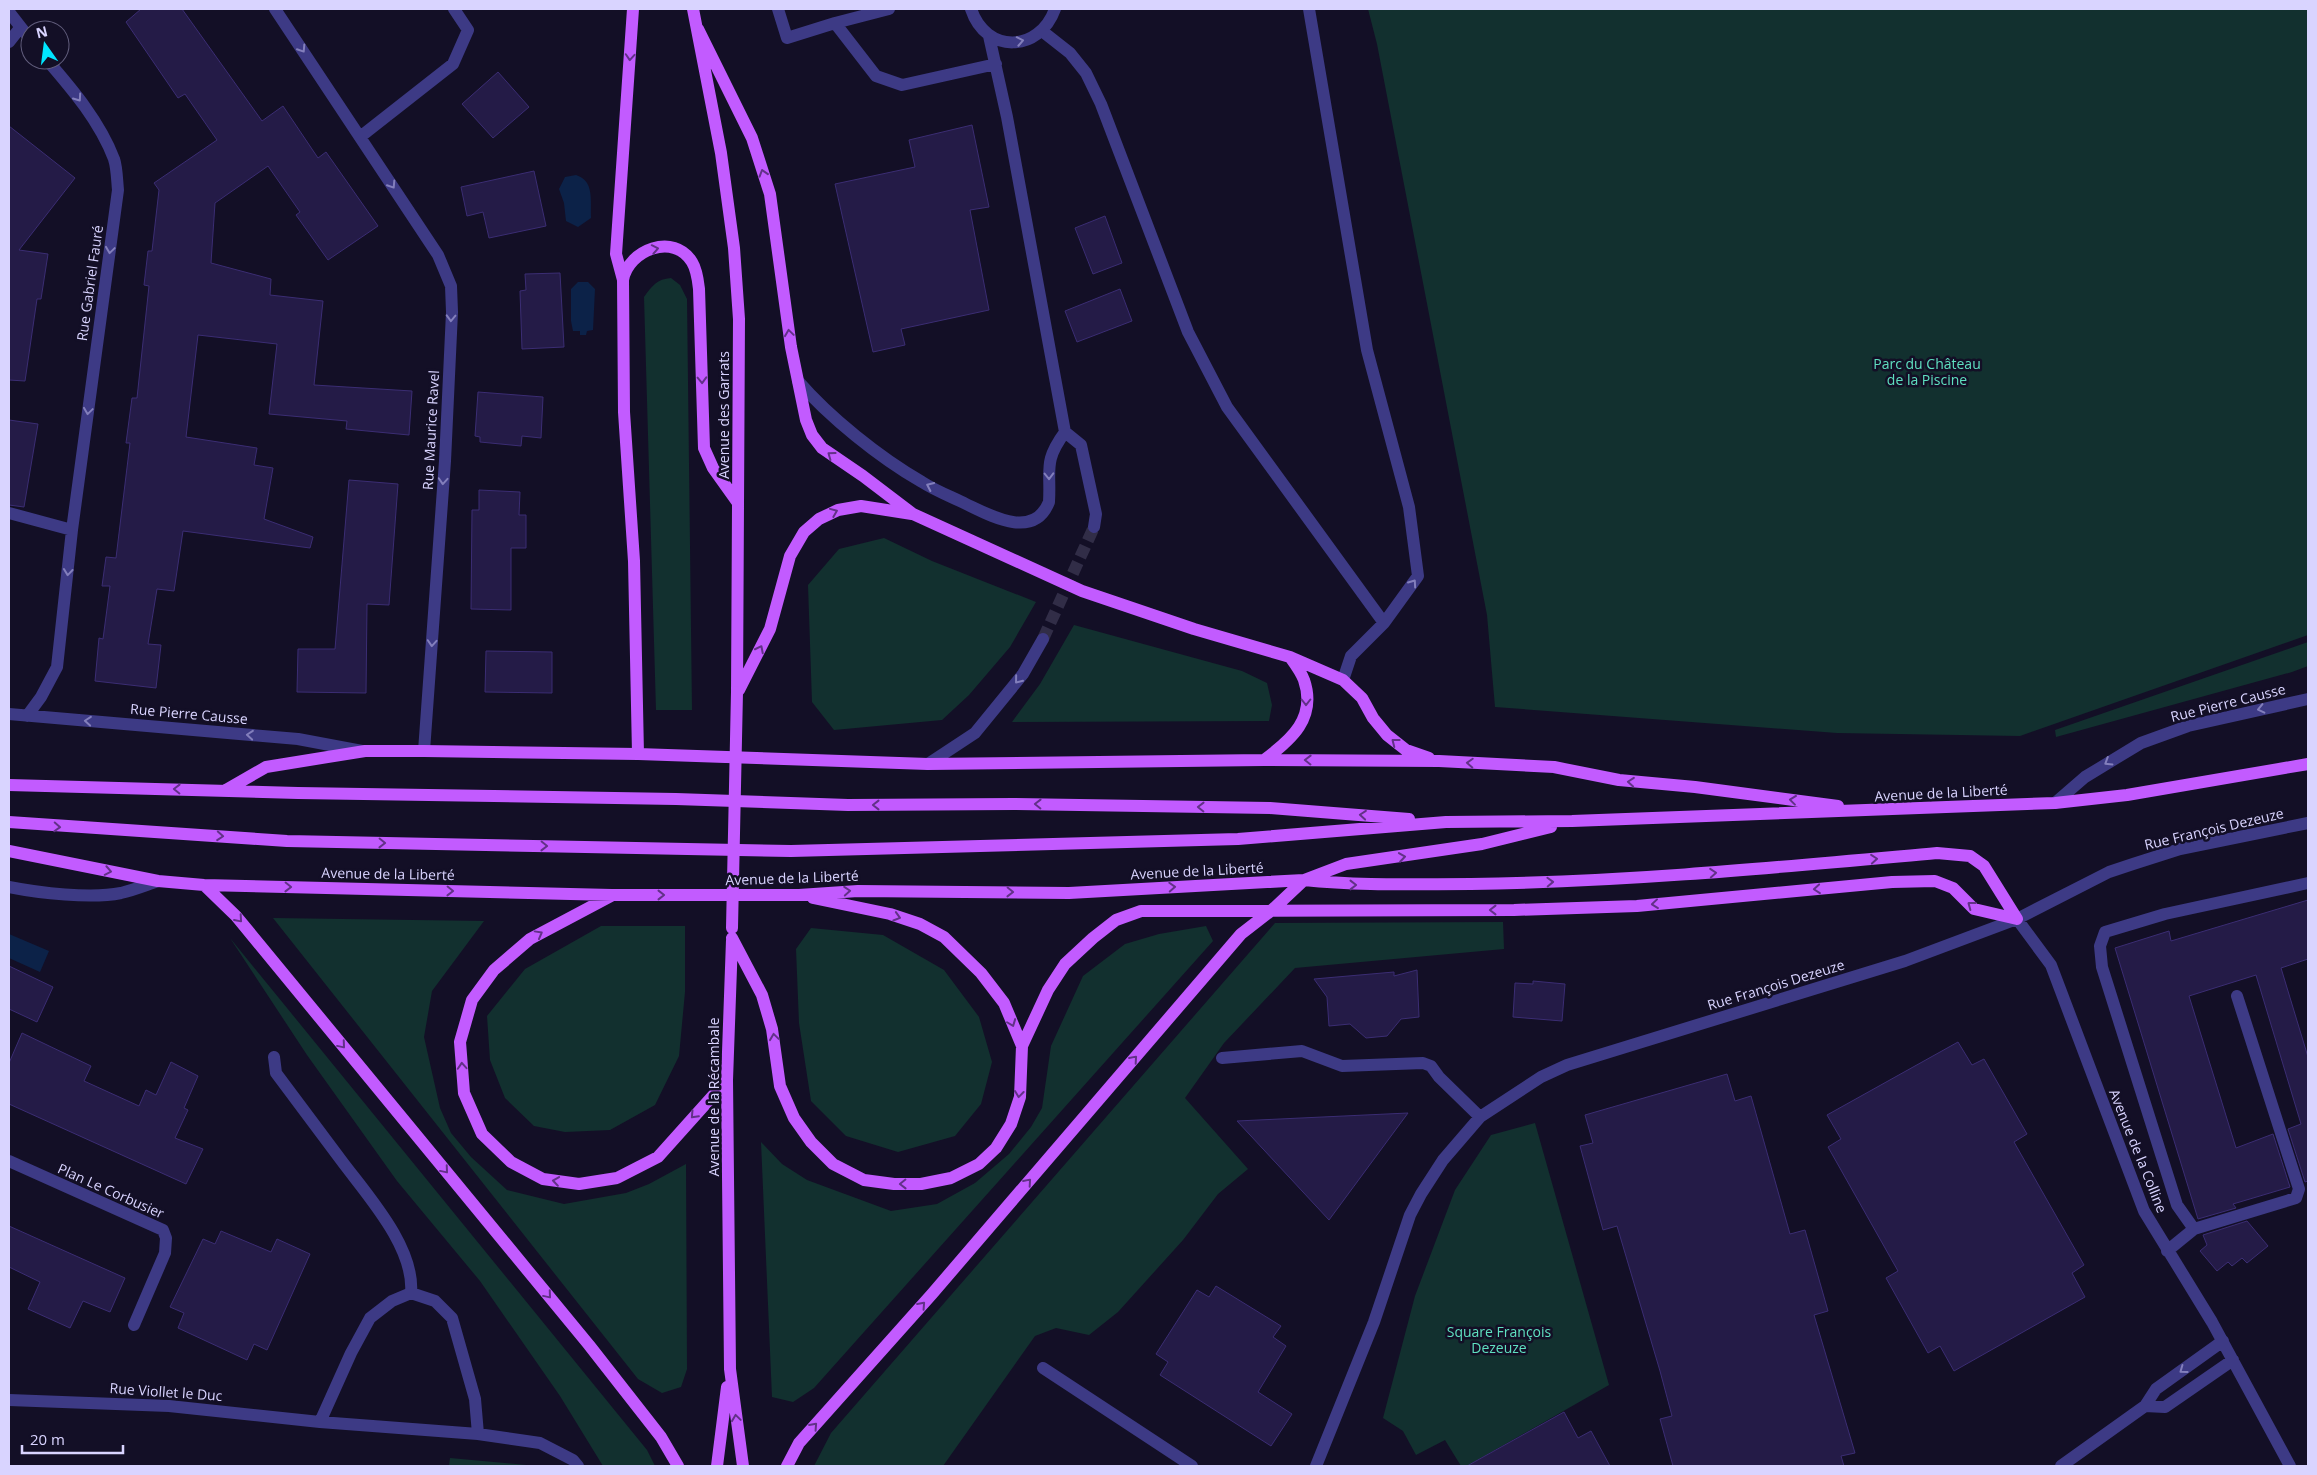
<svg xmlns="http://www.w3.org/2000/svg" width="2317" height="1475" font-family="'Open Sans',sans-serif">
	<style>
		.green { fill: #12302f }
		.water { fill: #0c2248 }
		.building { fill: #241b47; stroke: #3b2d73 }
		.lines { fill: none; stroke-linecap: round; stroke-linejoin: round }
		.minor-tunnel { stroke: #312d47; stroke-width: 12; stroke-dasharray: 12 6; stroke-linecap: butt }
		.minor { stroke: #3d3a85; stroke-width: 12 }
		.major { stroke: #c25bff; stroke-width: 12 }
		.major-bridge { stroke: #c25bff; stroke-width: 12 }
		.oneway { stroke: #837fbc }
		.oneway2 { stroke: #623188 }
		.labels { text-anchor: middle; stroke-width: 5; stroke-linejoin: round; paint-order: stroke }
		.street-label { font-size: 14px; fill: #d9d4ff; stroke: #130f26 }
		.park-label { font-size: 14px; fill: #5fe0c0; stroke: #130f26 }
	</style>
	<rect width="100%" height="100%" fill="#130f26"/>
	<path class="green" d="M1368,9h940v626l-288,101 -183,-3 -342,-26 -8,-92 -110,-571z
		M671,278l9,7 7,14 5,411h-36l-12,-413c8,-11 13,-18 27,-19z
		M884,538l48,23 104,41 -26,45 -41,48 -27,25 -108,10 -22,-28 -4,-117 31,-36z
		M1074,625l168,46 25,12 5,22 -3,16 -257,1 28,-38z
		M2308,642v24l-16,6 -236,65 -1,-7z
		M273,918l211,3 -52,70 -8,46 16,71 11,25 20,24 36,33 57,14 62,-11 23,-9 37,-20 1,205 -6,18 -19,6 -24,-14z
		M1503,922l1,27 -209,19 -71,75 -39,55 63,71 -30,25 -35,46 -65,72 -29,23 -33,-7 -21,8 -92,130h-129l17,-33 444,-510z
		M601,926h84v66l-6,64 -24,49 -45,25 -45,2 -31,-6 -29,-28 -15,-38 -3,-44 38,-47z
		M1206,926l7,15 -399,447 -21,14 -21,-5 -11,-255 21,22 25,16 84,31 46,-7 38,-21 34,-29 22,-27 11,-19 9,-62 32,-70 42,-32 34,-10z
		M811,928l72,7 61,35 35,47 13,45 -11,42 -26,32 -57,16 -52,-16 -35,-35 -12,-78 -3,-74z
		M230,938l417,512 8,16h-52l-43,-70 -80,-115 -83,-100 -90,-126z
		M1535,1123l74,262 -142,81h-6l-16,-26 -29,15 -13,-24 -20,-13 32,-122 40,-106 36,-55z
		M450,1458l87,8h-88z"/>
	<path class="water" d="M576,175c19,6 14,26 15,43l-13,9 -12,-6 -2,-18 -5,-14 6,-12z
		M578,282h10l7,7 -2,41 -6,1 -1,4h-6v-4h-7l-2,-10v-32z
		M9,934l40,17 -9,21 -31,-14z"/>
	<path class="building" d="M141,9h41l80,112 21,-15 35,52 8,-6 52,74 -50,34 -32,-45 4,-3 -32,-46 -53,37 -4,60 60,16 -1,16 53,6 -9,84 98,6 -3,44 -63,-6 1,-8 -78,-7 8,-70 -79,-9 -12,102 71,11 -3,17 19,3 -9,51 49,18 -3,11 -127,-17 -9,60 -17,-2 -9,55 13,1 -5,43 -61,-7 4,-43 4,1 7,-53h-8l4,-29 10,1 14,-115h-4l6,-45h5l12,-112 -5,-1 4,-34h4l7,-61 -5,-7 63,-43 -32,-46 -7,4 -52,-76z
		M498,72l31,35 -36,31 -31,-34z
		M972,125l17,82 -19,3 19,100 -88,19 4,16 -32,7 -38,-168 80,-17 -6,-27z
		M9,126l66,52 -56,72 29,4 -7,45h-4l-12,82 -16,-1z
		M534,171l12,55 -57,12 -6,-26 -16,4 -6,-29z
		M1105,216l17,47 -29,11 -18,-46z
		M560,273l4,74 -42,2 -2,-58 6,-1 -1,-16z
		M1120,289l12,32 -55,21 -12,-31z
		M478,392l65,5 -2,41 -19,-2 -1,10 -41,-4v-5l-5,-1z
		M9,420l29,4 -14,83 -15,-2z
		M349,480l49,4 -9,121 -22,-1 -1,89 -69,-1 1,-43h37z
		M479,490l41,2 -1,23h7v33h-15v62l-40,-1 1,-99h7z
		M486,651l66,1v41l-67,-1z
		M2308,900v59l-27,9 27,89v124l-3,1 -17,-53 13,-5 -45,-149 -67,21 47,152 37,-14 17,53 -57,17 3,4 -38,11 -83,-271 54,-17 2,10z
		M9,966l44,21 -16,35 -28,-13z
		M1417,970l2,47 -18,2 -14,17 -21,2 -16,-14 -21,2 -2,-29 -13,-18 80,-7v4z
		M1533,981l32,3 -3,37 -49,-4 2,-34 18,1z
		M22,1033l69,33 -7,15 55,25 7,-16 10,5 15,-33 27,14 -14,32 4,2 -13,28 28,11 -17,35 -177,-80v-41z
		M1958,1042l14,23 12,-6 43,75 -13,8 70,123 -12,8 13,24 -131,74 -14,-25 -12,7 -42,-75 12,-7 -70,-124 13,-8 -14,-24z
		M1727,1074l8,27 16,-5 39,138 15,-4 23,81 -14,4 41,138 -14,3 3,10h-171l-13,-47 12,-3 -12,-45 -43,-145 -14,4 -23,-84 13,-3 -8,-28z
		M1408,1113l-79,107 -92,-99z
		M2247,1221l21,25 -21,17 -5,-5 -10,8 -4,-4 -11,9 -17,-20 7,-6 -4,-10z
		M9,1226l116,52 -15,34 -27,-11 -13,27 -42,-19 12,-27 -31,-15z
		M221,1231l50,21 6,-13 33,15 -43,96 -13,-6 -7,16 -69,-32 6,-15 -14,-6 33,-68 12,5z
		M1216,1286l65,40 -8,11 13,9 -28,46 34,22 -21,32 -111,-71 8,-13 -12,-8 41,-64 12,7z
		M1564,1412l14,26 13,-7 19,35h-143z"/>
	<g class="lines">
		<path class="minor-tunnel" d="M1043,639l51,-112"/>
		<path class="minor" d="M275,9l163,246 13,31 1,26 -7,149 -21,290
			M778,9l9,29 48,-15 41,53 26,9 94,-21
			M971,9c15,45 68,44 84,0
			M1309,9l58,341 42,157 9,69 -34,47
			M9,12l21,27
			M835,23l54,-14
			M1042,31l28,22 16,20 15,31 87,228 39,75 157,216 -33,33 -8,24
			M989,36l18,81 58,315 16,13 15,69 -2,13
			M9,42l11,-14
			M360,137l93,-73 15,-34 -14,-21
			M798,381c31,36 82,77 124,101 14,9 30,15 44,22 25,12 68,36 83,-2 2,-33 -6,-40 16,-70
			M9,513l63,17
			M9,714l289,25 64,12
			M27,716l14,-19 16,-30 15,-137 46,-340c-1,-10 -1,-22 -4,-31 -14,-37 -41,-69 -67,-99
			M928,764l47,-31 48,-59 20,-35
			M2055,803l30,-26 56,-34 47,-17 120,-27
			M9,887c30,6 82,12 112,6 13,-3 25,-8 37,-12
			M2017,919l34,46 93,246 68,111 78,144
			M2237,996l62,193 -3,9 -102,31 -17,-24 -75,-238 -2,-21 5,-14 60,-18 143,-31
			M274,1057l2,16c22,29 43,58 65,87 26,35 74,87 70,133
			M1222,1058l80,-7 40,15 81,-3 8,3 8,11 41,40
			M9,1161l154,69 3,8 -1,15 -31,72
			M2167,1251l27,-22
			M1043,1368l149,98
			M9,1400l160,6 151,16 158,12 62,9 33,17 5,6
			M2145,1406l20,1 68,-47
			M320,1422l31,-69 19,-35 22,-17 19,-8 24,8 17,17 23,81 3,35
			M1316,1466l58,-144 36,-107 11,-21 22,-34 37,-43 61,-40 26,-12 338,-104 112,-42 92,-47 24,-8 47,-15 128,-26
			M2061,1466l84,-60 11,-17 67,-48"/>
		<path class="major" d="M693,9l28,144 13,95 5,71 -2,373
			M698,29l54,109 18,56 21,153 15,73 6,15 10,13 41,28 50,38 169,77 112,38 96,28 53,23 19,18 11,20 14,17 19,15 23,8
			M623,280l-7,-26 17,-245
			M739,690l31,-61 20,-73 14,-24 15,-13 19,-9 23,-4 51,8
			M638,754l-4,-193 -10,-149 -1,-132c5,-30 51,-48 69,-18 5,8 6,18 7,27l5,159 9,20 25,35
			M1264,760c27,-20 53,-42 40,-80 -3,-8 -9,-16 -14,-23
			M9,785l289,8 378,6 172,6 166,-1 256,4 139,11
			M226,790l40,-23 99,-16h59l214,3 290,10 336,-4 175,1 115,6 65,13 76,7 143,19
			M9,822l278,19 504,10 447,-12 208,-17 126,-1 483,-18 72,-8 181,-31
			M9,851l149,30 46,4 408,10h187l59,-4 211,2 235,-13 42,-16 136,-20 69,-17
			M204,885l32,31 353,429 72,92 17,29
			M611,896l-81,43 -36,31 -22,30 -12,42 4,51 18,41 29,28 32,17 36,5 38,-6 41,-21 69,-77
			M813,898l77,16 30,10 24,13 37,36 23,30 18,43
			M732,938l30,57 10,34 8,57 14,32 17,24 22,22 31,16 30,4h27l30,-6 28,-14 17,-16 15,-24 9,-27 2,-51 26,-56 17,-26 28,-26 23,-18 25,-9 373,-1 123,-4 255,-24 43,-1 18,7 21,21 43,10
			M732,940l-5,140 3,289 13,97
			M717,1466l10,-79
			M787,1466l12,-23 133,-149 309,-360 31,-24 32,-30c56,6 111,4 167,4 156,-2 310,-17 466,-31l33,3 14,10 33,53"/>
		<path class="major-bridge" d="M732,928l5,-236"/>
	</g>
	<defs><path id="oneway-chevron" d="M-2-3.5L2.5 0L-2 3.5" fill="none" stroke-width="1.6" stroke-linecap="round" stroke-linejoin="round" transform="scale(1.25)"/></defs>
	<g class="oneway">
		<use href="#oneway-chevron" transform="translate(1020 41) rotate(-11)"/>
		<use href="#oneway-chevron" transform="translate(302 49) rotate(57)"/>
		<use href="#oneway-chevron" transform="translate(78 98) rotate(55)"/>
		<use href="#oneway-chevron" transform="translate(392 185) rotate(57)"/>
		<use href="#oneway-chevron" transform="translate(110 250) rotate(98)"/>
		<use href="#oneway-chevron" transform="translate(451 318) rotate(92)"/>
		<use href="#oneway-chevron" transform="translate(88 411) rotate(98)"/>
		<use href="#oneway-chevron" transform="translate(1049 476) rotate(89)"/>
		<use href="#oneway-chevron" transform="translate(443 481) rotate(94)"/>
		<use href="#oneway-chevron" transform="translate(930 486) rotate(-155)"/>
		<use href="#oneway-chevron" transform="translate(68 572) rotate(96)"/>
		<use href="#oneway-chevron" transform="translate(1413 583) rotate(-55)"/>
		<use href="#oneway-chevron" transform="translate(432 643) rotate(94)"/>
		<use href="#oneway-chevron" transform="translate(1018 680) rotate(129)"/>
		<use href="#oneway-chevron" transform="translate(2261 709) rotate(167)"/>
		<use href="#oneway-chevron" transform="translate(88 721) rotate(-175)"/>
		<use href="#oneway-chevron" transform="translate(250 735) rotate(-175)"/>
		<use href="#oneway-chevron" transform="translate(2108 762) rotate(148)"/>
		<use href="#oneway-chevron" transform="translate(2183 1370) rotate(144)"/>
	</g>
	<g class="oneway2">
		<use href="#oneway-chevron" transform="translate(630 57) rotate(94)"/>
		<use href="#oneway-chevron" transform="translate(763 173) rotate(-107)"/>
		<use href="#oneway-chevron" transform="translate(655 249) rotate(-11)"/>
		<use href="#oneway-chevron" transform="translate(789 333) rotate(-98)"/>
		<use href="#oneway-chevron" transform="translate(702 380) rotate(88)"/>
		<use href="#oneway-chevron" transform="translate(831 455) rotate(-144)"/>
		<use href="#oneway-chevron" transform="translate(834 512) rotate(-22)"/>
		<use href="#oneway-chevron" transform="translate(760 649) rotate(-63)"/>
		<use href="#oneway-chevron" transform="translate(1306 702) rotate(90)"/>
		<use href="#oneway-chevron" transform="translate(1395 742) rotate(-142)"/>
		<use href="#oneway-chevron" transform="translate(1308 760) rotate(-179)"/>
		<use href="#oneway-chevron" transform="translate(1470 763) rotate(-177)"/>
		<use href="#oneway-chevron" transform="translate(1631 782) rotate(-175)"/>
		<use href="#oneway-chevron" transform="translate(177 789) rotate(-179)"/>
		<use href="#oneway-chevron" transform="translate(1793 800) rotate(-173)"/>
		<use href="#oneway-chevron" transform="translate(1038 804) rotate(-179)"/>
		<use href="#oneway-chevron" transform="translate(876 805) rotate(180)"/>
		<use href="#oneway-chevron" transform="translate(1201 807) rotate(-179)"/>
		<use href="#oneway-chevron" transform="translate(1363 815) rotate(-175)"/>
		<use href="#oneway-chevron" transform="translate(57 827) rotate(3)"/>
		<use href="#oneway-chevron" transform="translate(220 836) rotate(4)"/>
		<use href="#oneway-chevron" transform="translate(382 843) rotate(1)"/>
		<use href="#oneway-chevron" transform="translate(544 846) rotate(1)"/>
		<use href="#oneway-chevron" transform="translate(1402 857) rotate(-8)"/>
		<use href="#oneway-chevron" transform="translate(1874 859) rotate(-5)"/>
		<use href="#oneway-chevron" transform="translate(108 871) rotate(11)"/>
		<use href="#oneway-chevron" transform="translate(1713 873) rotate(-4)"/>
		<use href="#oneway-chevron" transform="translate(1550 882) rotate(-2)"/>
		<use href="#oneway-chevron" transform="translate(1353 885)"/>
		<use href="#oneway-chevron" transform="translate(288 887) rotate(1)"/>
		<use href="#oneway-chevron" transform="translate(1172 887) rotate(-3)"/>
		<use href="#oneway-chevron" transform="translate(1817 889) rotate(175)"/>
		<use href="#oneway-chevron" transform="translate(450 891) rotate(1)"/>
		<use href="#oneway-chevron" transform="translate(847 891) rotate(-4)"/>
		<use href="#oneway-chevron" transform="translate(1010 892) rotate(1)"/>
		<use href="#oneway-chevron" transform="translate(661 895)"/>
		<use href="#oneway-chevron" transform="translate(1655 904) rotate(174)"/>
		<use href="#oneway-chevron" transform="translate(1971 905) rotate(-143)"/>
		<use href="#oneway-chevron" transform="translate(1493 910) rotate(-180)"/>
		<use href="#oneway-chevron" transform="translate(897 917) rotate(17)"/>
		<use href="#oneway-chevron" transform="translate(239 919) rotate(49)"/>
		<use href="#oneway-chevron" transform="translate(539 934) rotate(-29)"/>
		<use href="#oneway-chevron" transform="translate(1012 1023) rotate(69)"/>
		<use href="#oneway-chevron" transform="translate(774 1037) rotate(-98)"/>
		<use href="#oneway-chevron" transform="translate(342 1045) rotate(50)"/>
		<use href="#oneway-chevron" transform="translate(1134 1059) rotate(-49)"/>
		<use href="#oneway-chevron" transform="translate(462 1066) rotate(-94)"/>
		<use href="#oneway-chevron" transform="translate(1019 1094) rotate(97)"/>
		<use href="#oneway-chevron" transform="translate(694 1115) rotate(133)"/>
		<use href="#oneway-chevron" transform="translate(445 1170) rotate(50)"/>
		<use href="#oneway-chevron" transform="translate(556 1181) rotate(-172)"/>
		<use href="#oneway-chevron" transform="translate(1028 1182) rotate(-49)"/>
		<use href="#oneway-chevron" transform="translate(903 1184) rotate(179)"/>
		<use href="#oneway-chevron" transform="translate(548 1295) rotate(50)"/>
		<use href="#oneway-chevron" transform="translate(922 1305) rotate(-48)"/>
		<use href="#oneway-chevron" transform="translate(736 1418) rotate(-98)"/>
		<use href="#oneway-chevron" transform="translate(814 1426) rotate(-48)"/>
	</g>
	<g class="labels">
		<g class="street-label">
			<text transform="translate(90 283) rotate(-82)" y="5">Rue Gabriel Fauré</text>
			<text transform="translate(724 415) rotate(-90)" y="5">Avenue des Garrats</text>
			<text transform="translate(431 430) rotate(-87)" y="5">Rue Maurice Ravel</text>
			<text transform="translate(2228 703) rotate(-14)" y="5">Rue Pierre Causse</text>
			<text transform="translate(189 714) rotate(5)" y="5">Rue Pierre Causse</text>
			<text transform="translate(1941 793) rotate(-3)" y="5">Avenue de la Liberté</text>
			<text transform="translate(2214 829) rotate(-13)" y="5">Rue François Dezeuze</text>
			<text transform="translate(1197 871) rotate(-3)" y="5">Avenue de la Liberté</text>
			<text transform="translate(388 874) rotate(1)" y="5">Avenue de la Liberté</text>
			<text transform="translate(792 878) rotate(-2)" y="5">Avenue de la Liberté</text>
			<text transform="translate(1776 985) rotate(-17)" y="5">Rue François Dezeuze</text>
			<text transform="translate(714 1097) rotate(-90)" y="5">Avenue de la Récambale</text>
			<text transform="translate(2138 1151) rotate(68)" y="5">Avenue de la Colline</text>
			<text transform="translate(111 1191) rotate(24)" y="5">Plan Le Corbusier</text>
			<text transform="translate(166 1392) rotate(4)" y="5">Rue Viollet le Duc</text>
		</g>
		<g class="park-label">
			<text x="1927" y="369">Parc du Château<tspan x="1927" dy="16">de la Piscine</tspan></text>
			<text x="1499" y="1337">Square François<tspan x="1499" dy="16">Dezeuze</tspan></text>
		</g>
	</g>
	<rect width="2317" height="1475" fill="none" stroke="#d9d4ff" stroke-width="20"/>
	<g transform="translate(45 45) rotate(346)"><circle r="24" fill="#130f26" stroke="#625e7d"/>
	<path d="M0-4L9 19L0 12L-9 19Z" fill="#00e5ff"/>
	<text y="-8" font-size="14" font-weight="bold" text-anchor="middle" fill="#d9d4ff">N</text>
	</g>
	<path d="M22 1445v8h101v-8" fill="none" stroke="#d9d4ff" stroke-width="2.5"/>
	<text x="30" y="1445" font-size="15" fill="#d9d4ff" stroke="#130f26" stroke-width="4" paint-order="stroke">20 m</text>
</svg>
